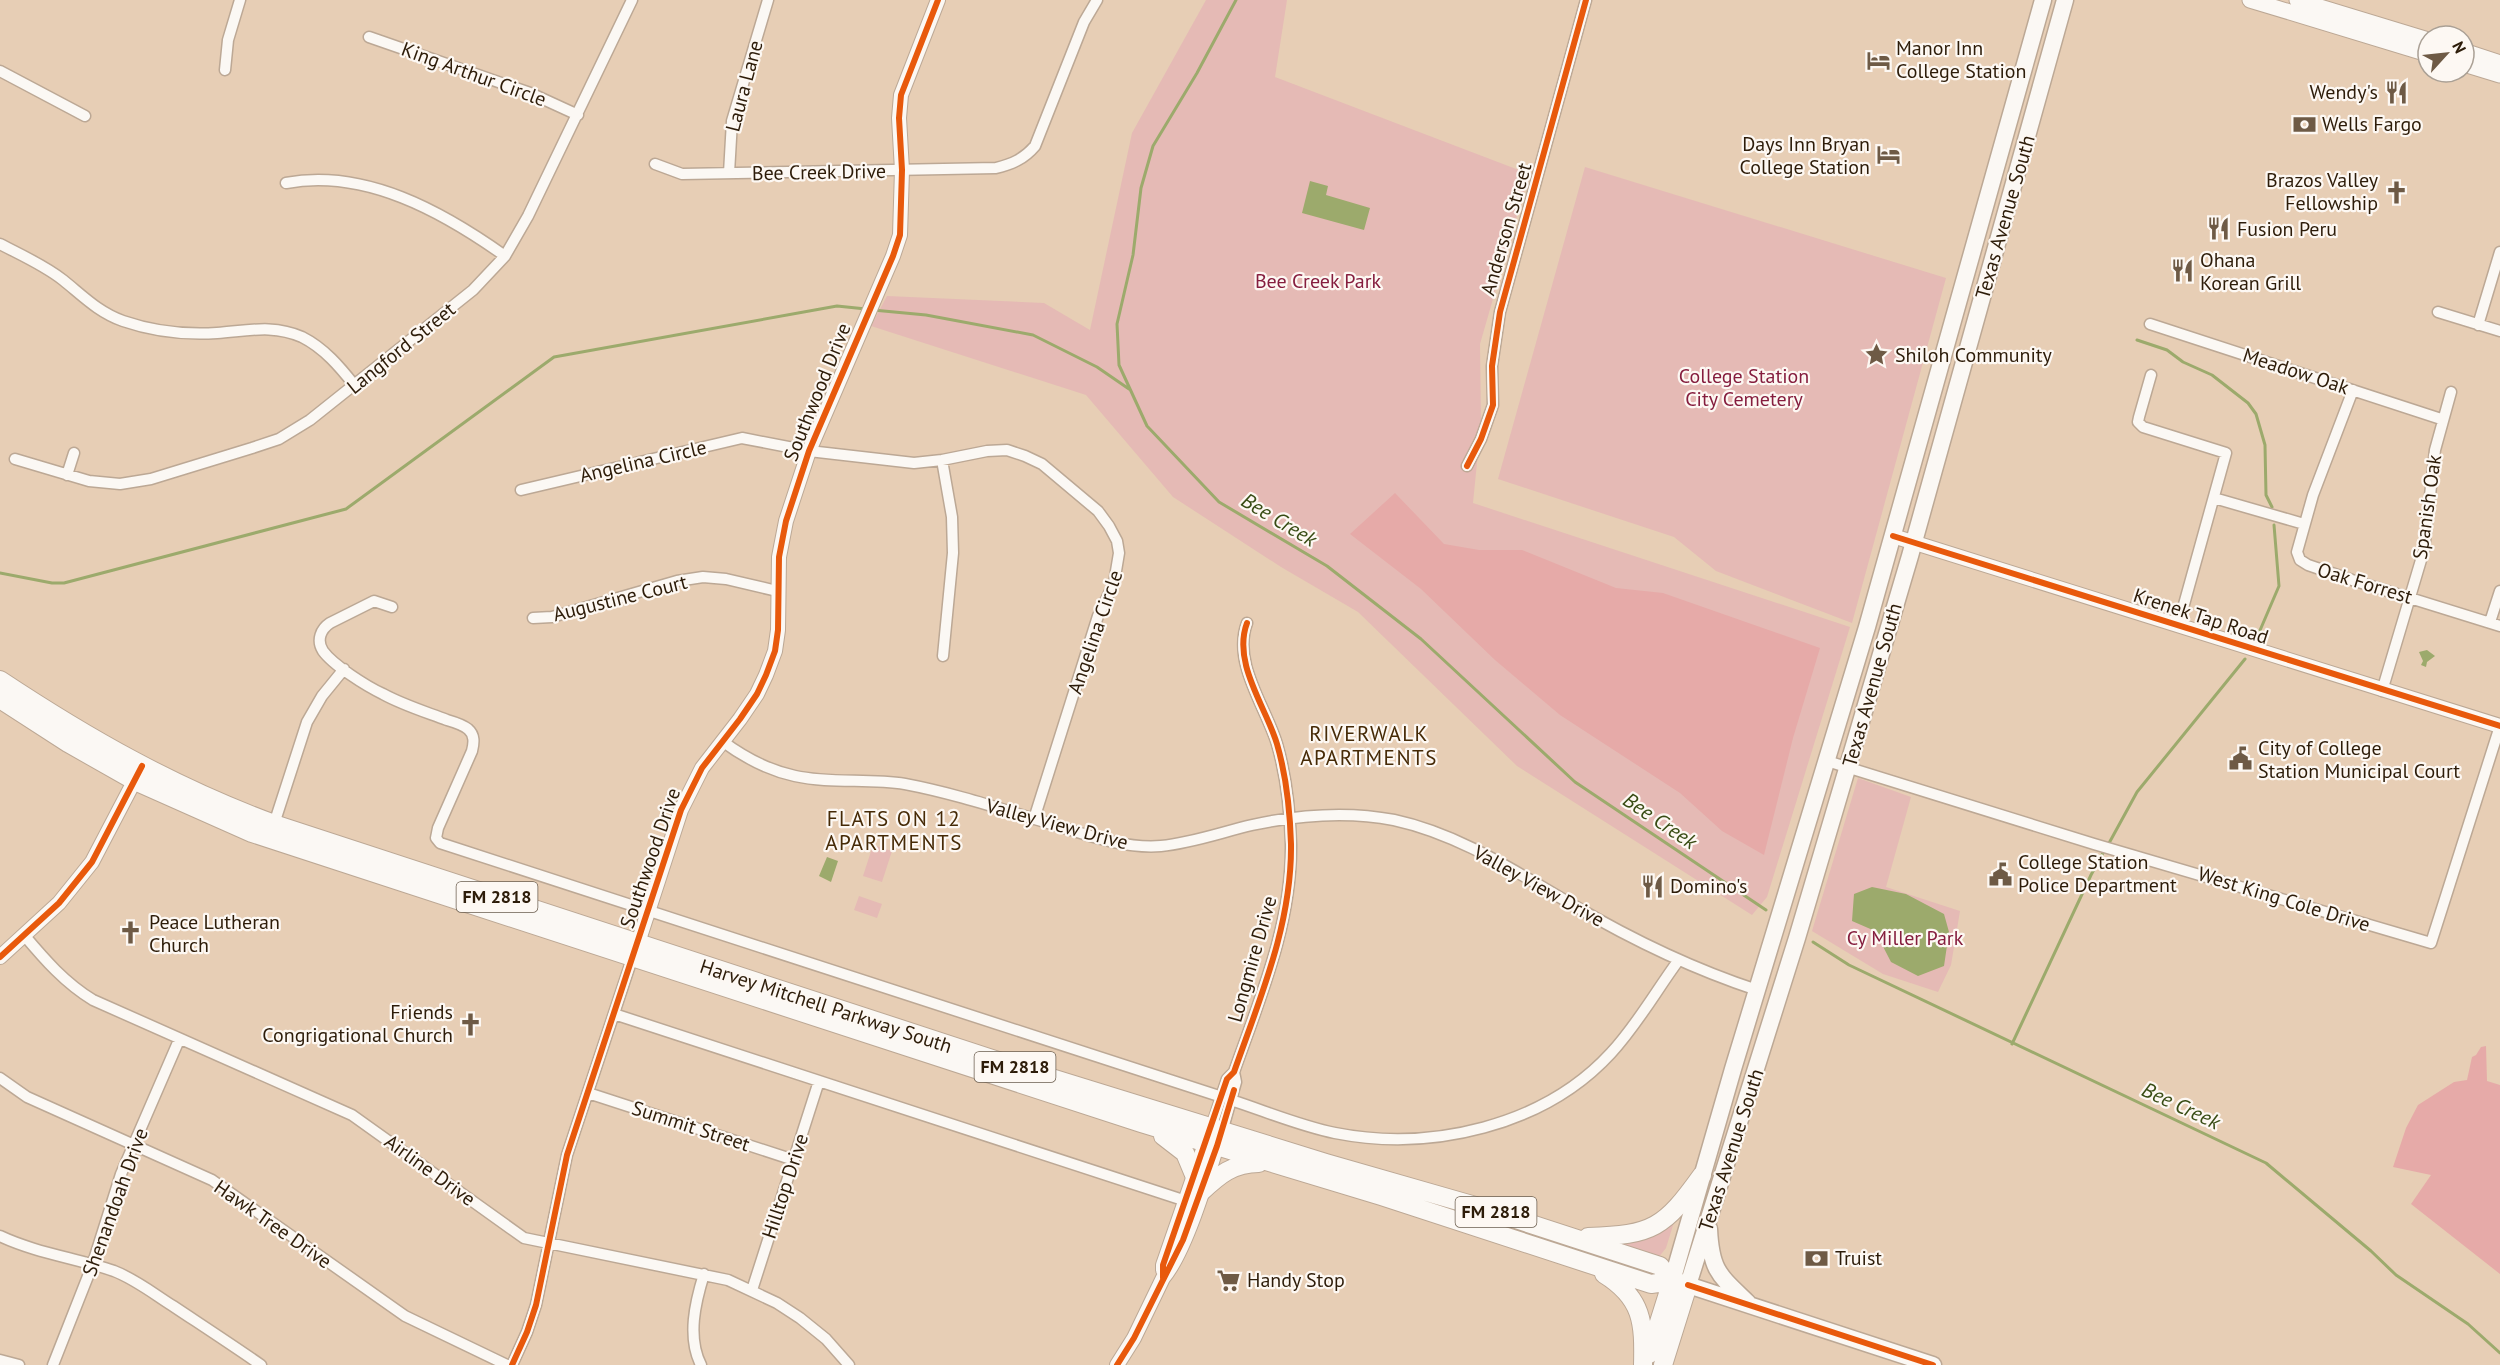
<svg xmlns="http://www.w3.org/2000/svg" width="2500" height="1365" font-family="'PT Sans',sans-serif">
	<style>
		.green { fill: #e5bab5 }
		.forest { fill: #e6aaa8 }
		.water { fill: #9caa6c }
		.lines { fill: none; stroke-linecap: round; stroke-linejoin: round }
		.stream { stroke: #9caa6c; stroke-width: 3 }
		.minor-casing { stroke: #bca895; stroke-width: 13 }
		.tertiary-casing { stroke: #bca895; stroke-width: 16 }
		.secondary-casing { stroke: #bca895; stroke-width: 17 }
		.primary-casing { stroke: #bca895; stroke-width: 19 }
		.trunk-casing { stroke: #bca895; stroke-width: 20 }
		.minor { stroke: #fbf8f4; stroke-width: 10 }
		.tertiary { stroke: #fbf8f4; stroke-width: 14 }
		.secondary { stroke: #fbf8f4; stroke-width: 15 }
		.primary { stroke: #fbf8f4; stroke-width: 16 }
		.trunk { stroke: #fbf8f4; stroke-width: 18 }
		.cycleway-casing { stroke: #fdf8f3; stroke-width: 10 }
		.cycleway { stroke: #e8590c; stroke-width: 6 }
		.labels { text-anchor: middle; stroke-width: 4.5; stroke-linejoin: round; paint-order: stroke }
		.shield { fill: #fdf8f3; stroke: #6b5e4f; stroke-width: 1.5 }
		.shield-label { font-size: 18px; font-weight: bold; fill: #2d1c09 }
		.poi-label { font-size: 20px; fill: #2d1c09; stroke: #fdf8f3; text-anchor: start }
		.street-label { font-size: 20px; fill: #2d1c09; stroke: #fdf8f3 }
		.park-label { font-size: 20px; fill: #851d3e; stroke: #fdf8f3 }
		.water-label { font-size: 21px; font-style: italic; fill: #384c14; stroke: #fdf8f3 }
		.neighbourhood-label { font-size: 21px; letter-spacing: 1.5px; fill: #462a06; stroke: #fdf8f3 }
	</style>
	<rect width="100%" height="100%" fill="#e7ceb5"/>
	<path class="green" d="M1206,0h81l-12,77 254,97 -49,170 1,79 -8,80 377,124 -83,270 -15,18 -235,-149 -159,-154 -77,-45 -108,-70 -87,-102 -215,-69 16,-30 157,7 46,27 42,-197z
		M1585,167l361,111 -94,345 -136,-52 -42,-34 -176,-58z
		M1858,778l53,19 -25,90 74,24 -9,54 -13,27 -55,-18 -71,-43z
		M873,845l19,6 -10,31 -19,-6z
		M859,896l23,8 -5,14 -23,-8z
		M1674,1222l-8,26 -8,10 -45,-17z"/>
	<path class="forest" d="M1395,493l49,51 35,6h43l94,38 47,5 157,55 -27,90 -29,117 -42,-24 -42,-38 -120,-78 -65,-55 -74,-71 -71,-55z
		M2486,1046l1,35 13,4v189l-89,-70 20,-29 -38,-8 13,-39 12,-23 36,-23 13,-2 5,-23 4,-2 5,-8z"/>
	<path class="water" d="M1310,181l18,5 -2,9 44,13 -6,22 -62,-17z
		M2427,650l8,6 -8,6 -1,5 -5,-2 2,-4 -4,-9z
		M827,857l11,4 -7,21 -12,-6z
		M1872,887l34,7 38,20 5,18 -5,34 -26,10 -27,-14 -16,-31 -23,-10 2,-27z"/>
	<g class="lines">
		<path class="stream" d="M1236,0l-39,73 -44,73 -12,42 -8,67 -16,69 2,41 28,61 72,76 108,64 94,73 154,143 191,128
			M873,310l53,5 107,20 64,32 32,22
			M2137,340l30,10 16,12 29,13 36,28 8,11 9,31 1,50 6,12
			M0,573l52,10h12l282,-74 208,-152 283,-51 29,3
			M2255,642l24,-56 -5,-61
			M2108,845l29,-53 108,-133
			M1813,942l36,23 417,198 105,88 25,24 72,49 32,29
			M2012,1044l79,-169 13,-24"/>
		<defs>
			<path id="minor" d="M369,37l161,56 48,22
				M225,70l3,-30 12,-40
				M0,71l85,45
				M655,164l27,10 314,-6c16,-4 28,-9 39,-22l49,-124 13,-22
				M729,173l3,-52 36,-121
				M286,183c79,-15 157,29 219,73
				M0,244c21,11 44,21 63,36 20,16 35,32 60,41 29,10 63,14 94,12 30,-2 56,-9 85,4 22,11 38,30 53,49
				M2438,312l62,19
				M2150,324l291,95
				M2478,325l22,-73
				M2151,375l-12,42 -1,5 5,5 83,26 -48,173
				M2353,390l-40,105 -16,57 3,8 8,5 44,15 148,46
				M15,459l74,22 31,3 31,-5 101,-31 27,-9 31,-19 163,-130 32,-34 23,-40 104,-216
				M942,460l10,57 1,36 -10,103
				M1467,466l14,-27 12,-34 -1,-39 8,-54 86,-312
				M67,475l7,-22
				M521,490l221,-52 67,13 105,12 28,-3 45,-9 20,-1 18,6 17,8 56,47 11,15 8,15 2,12 -5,30 -16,33 -64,203
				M2214,498l90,26
				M392,607l-18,-6 -44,22c-9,6 -14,17 -7,28 10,14 43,35 60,43 20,11 43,18 64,26 7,2 16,5 21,9 7,6 6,14 4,22l-34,77 -2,10 4,5 782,254
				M533,618l19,-1 125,-36 26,-4 23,2 51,12
				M2490,622l10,-31
				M2382,691l42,-141 11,-100 16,-58
				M722,741c23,17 45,29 73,35 36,8 74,2 110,8 48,9 96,25 143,39 37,11 74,26 113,23 31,-3 61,-14 91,-21 46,-10 96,-14 142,-5 65,14 122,52 179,85 58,34 120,64 184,85
				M1827,761l267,83 337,99 69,-217
				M274,824l33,-102 15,-26 22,-27
				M24,935c21,25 41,48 69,65l259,115 172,123 204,42 49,23 23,15 26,21 23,26
				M614,1014l572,187
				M0,1078l27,19 185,83 193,136 102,49
				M588,1093l206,67
				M1231,1100c34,11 69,26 104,33 96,19 209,-7 276,-80 26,-28 45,-62 67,-92
				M1211,1128l16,-49 7,-7c26,-74 58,-148 57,-228 -1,-33 -5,-69 -14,-100 -11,-37 -45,-81 -30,-121
				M1222,1132l14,-50 -2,-10
				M0,1236c36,17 76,22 114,35 21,8 40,23 59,35 30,20 59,39 88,59
				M752,1290l67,-209
				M0,1360l19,5
				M53,1365l39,-99 29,-92 58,-134
				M512,1365l15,-33 9,-27 31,-150 65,-196
				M701,1365c-14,-28 -6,-62 3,-91"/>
			<path id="tertiary" d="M1893,536l607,190
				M635,952l46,-142 21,-42 38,-49 17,-25 9,-19 9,-24 3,-21 1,-73 7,-36 23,-70 84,-195 7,-21 2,-65 -3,-52 2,-23 37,-95
				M0,957l59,-54 33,-41 46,-88
				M1163,1270v-5l45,-130
				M1117,1365l17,-27 29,-60c23,-27 45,-103 56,-139"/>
			<path id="secondary" d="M2250,0l178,54
				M2297,0l131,40
				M2464,51l36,12
				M2464,64l36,11"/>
			<path id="primary" d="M1709,1229c2,42 10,46 39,74
				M1672,1281l61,-212 134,-442 176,-627
				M1933,1365l-245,-80 109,-347 113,-382 155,-556"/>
			<path id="trunk" d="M0,680c89,59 174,107 274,144l758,248 294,91 153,44 181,59 12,15
				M0,699l68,44 67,38 117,52 889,290 240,73 270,88 21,-3 16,4 -25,80
				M1163,1136l22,17 10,24
				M1201,1192c18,-17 32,-29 58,-29
				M1588,1237c65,-2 76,-9 114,-62
				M1604,1274c39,24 40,49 39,91
				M1649,1354l23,-73"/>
		</defs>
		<use href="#minor" class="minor-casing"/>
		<use href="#tertiary" class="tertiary-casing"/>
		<use href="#secondary" class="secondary-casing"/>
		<use href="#primary" class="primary-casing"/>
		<use href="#trunk" class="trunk-casing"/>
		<use href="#minor" class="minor"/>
		<use href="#tertiary" class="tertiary"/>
		<use href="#secondary" class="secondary"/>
		<use href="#primary" class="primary"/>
		<use href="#trunk" class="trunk"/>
		<defs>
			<path id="cycleway" d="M1467,466l14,-27 12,-34 -1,-39 8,-54 86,-312
				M1893,536l607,190
				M0,957l59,-54 33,-41 50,-96
				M1163,1278v-13l64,-186 7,-7c26,-74 58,-148 57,-228 -1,-33 -5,-69 -14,-100 -11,-37 -45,-81 -30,-121
				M1688,1285l245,80
				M512,1365l15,-33 9,-27 31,-150 114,-345 21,-42 38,-49 17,-25 9,-19 9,-24 3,-21 1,-73 7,-36 23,-70 84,-195 7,-21 2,-65 -3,-52 2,-23 37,-95
				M1117,1365l17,-27 49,-98 34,-94 17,-56"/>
		</defs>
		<use href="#cycleway" class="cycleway-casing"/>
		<use href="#cycleway" class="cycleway"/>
	</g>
	<defs>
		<symbol id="hotel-bare" viewBox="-9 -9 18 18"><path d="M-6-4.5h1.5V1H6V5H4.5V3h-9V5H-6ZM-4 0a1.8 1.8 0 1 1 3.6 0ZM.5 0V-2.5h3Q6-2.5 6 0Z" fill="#6e5a45" stroke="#fdf8f3" stroke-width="2.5" paint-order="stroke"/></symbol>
		<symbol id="restaurant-bare" viewBox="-9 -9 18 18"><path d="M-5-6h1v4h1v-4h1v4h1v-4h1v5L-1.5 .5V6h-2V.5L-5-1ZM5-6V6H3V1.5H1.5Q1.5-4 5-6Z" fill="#6e5a45" stroke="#fdf8f3" stroke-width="2.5" paint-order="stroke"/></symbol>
		<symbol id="bank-bare" viewBox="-9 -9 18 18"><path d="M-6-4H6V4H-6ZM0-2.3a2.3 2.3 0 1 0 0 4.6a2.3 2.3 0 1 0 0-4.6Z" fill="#6e5a45" stroke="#fdf8f3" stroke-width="2.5" paint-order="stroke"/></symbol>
		<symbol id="church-bare" viewBox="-9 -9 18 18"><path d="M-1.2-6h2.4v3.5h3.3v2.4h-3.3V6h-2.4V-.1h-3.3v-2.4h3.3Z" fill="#6e5a45" stroke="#fdf8f3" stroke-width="2.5" paint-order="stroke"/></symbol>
		<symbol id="sight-bare" viewBox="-9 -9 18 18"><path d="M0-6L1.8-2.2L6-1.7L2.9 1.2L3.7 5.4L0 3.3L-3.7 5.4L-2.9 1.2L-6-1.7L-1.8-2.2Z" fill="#6e5a45" stroke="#fdf8f3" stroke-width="2.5" paint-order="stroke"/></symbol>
		<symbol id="civic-bare" viewBox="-9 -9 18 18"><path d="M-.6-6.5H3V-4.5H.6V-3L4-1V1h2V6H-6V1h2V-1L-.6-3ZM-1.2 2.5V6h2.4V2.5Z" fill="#6e5a45" stroke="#fdf8f3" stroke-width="2.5" paint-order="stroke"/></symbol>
		<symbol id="supermarket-bare" viewBox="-9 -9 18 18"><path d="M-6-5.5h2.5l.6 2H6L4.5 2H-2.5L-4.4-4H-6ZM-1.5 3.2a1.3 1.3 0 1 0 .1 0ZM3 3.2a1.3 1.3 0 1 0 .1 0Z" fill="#6e5a45" stroke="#fdf8f3" stroke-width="2.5" paint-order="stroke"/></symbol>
	</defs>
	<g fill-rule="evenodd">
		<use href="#hotel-bare" x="1862" y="44" width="33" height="33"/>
		<use href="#restaurant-bare" x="2380" y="76" width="33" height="33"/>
		<use href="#bank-bare" x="2288" y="108" width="33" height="33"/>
		<use href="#hotel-bare" x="1872" y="138" width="33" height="33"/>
		<use href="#church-bare" x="2380" y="176" width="33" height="33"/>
		<use href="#restaurant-bare" x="2202" y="212" width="33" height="33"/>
		<use href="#restaurant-bare" x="2166" y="254" width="33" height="33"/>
		<use href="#sight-bare" x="1860" y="338" width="33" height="33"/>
		<use href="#civic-bare" x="2224" y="742" width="33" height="33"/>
		<use href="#civic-bare" x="1984" y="858" width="33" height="33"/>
		<use href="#restaurant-bare" x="1636" y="870" width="33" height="33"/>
		<use href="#church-bare" x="114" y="916" width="33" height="33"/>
		<use href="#church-bare" x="454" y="1008" width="33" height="33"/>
		<use href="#bank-bare" x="1800" y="1242" width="33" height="33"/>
		<use href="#supermarket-bare" x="1212" y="1264" width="33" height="33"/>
	</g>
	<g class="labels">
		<g class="shield">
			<rect x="456.5" y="882" width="81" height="30" rx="4.5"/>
			<rect x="974.5" y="1052" width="81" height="30" rx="4.5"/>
			<rect x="1455.5" y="1197" width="81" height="30" rx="4.5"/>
		</g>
		<g class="shield-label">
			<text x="497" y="903">FM 2818</text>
			<text x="1015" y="1073">FM 2818</text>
			<text x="1496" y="1218">FM 2818</text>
		</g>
		<g class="poi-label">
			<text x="1896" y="55">Manor Inn<tspan x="1896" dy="23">College Station</tspan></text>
			<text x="2378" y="99" text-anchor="end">Wendy's</text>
			<text x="2322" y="131">Wells Fargo</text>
			<text x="1870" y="151" text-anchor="end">Days Inn Bryan<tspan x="1870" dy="23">College Station</tspan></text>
			<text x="2378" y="187" text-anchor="end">Brazos Valley<tspan x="2378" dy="23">Fellowship</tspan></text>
			<text x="2237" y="236">Fusion Peru</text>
			<text x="2200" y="267">Ohana<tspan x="2200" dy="23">Korean Grill</tspan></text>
			<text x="1895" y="362">Shiloh Community</text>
			<text x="2258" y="755">City of College<tspan x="2258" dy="23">Station Municipal Court</tspan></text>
			<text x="2018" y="869">College Station<tspan x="2018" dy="23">Police Department</tspan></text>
			<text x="1670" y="893">Domino's</text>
			<text x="149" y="929">Peace Lutheran<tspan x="149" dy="23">Church</tspan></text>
			<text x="453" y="1019" text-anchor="end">Friends<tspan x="453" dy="23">Congrigational Church</tspan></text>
			<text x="1835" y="1265">Truist</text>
			<text x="1247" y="1287">Handy Stop</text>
		</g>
		<g class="street-label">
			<text transform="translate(474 74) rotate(20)" y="7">King Arthur Circle</text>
			<text transform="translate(744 86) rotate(-75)" y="7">Laura Lane</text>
			<text transform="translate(819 172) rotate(-1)" y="7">Bee Creek Drive</text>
			<text transform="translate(2005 217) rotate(-74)" y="7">Texas Avenue South</text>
			<text transform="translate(1506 229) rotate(-74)" y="7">Anderson Street</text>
			<text transform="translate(401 348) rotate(-39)" y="7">Langford Street</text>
			<text transform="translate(2296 371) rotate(18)" y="7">Meadow Oak</text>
			<text transform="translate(817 392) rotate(-68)" y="7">Southwood Drive</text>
			<text transform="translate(643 461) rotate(-13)" y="7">Angelina Circle</text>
			<text transform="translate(2427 507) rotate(-82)" y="7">Spanish Oak</text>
			<text transform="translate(2365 583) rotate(17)" y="7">Oak Forrest</text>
			<text transform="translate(620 598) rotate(-14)" y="7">Augustine Court</text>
			<text transform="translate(2201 616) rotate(18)" y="7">Krenek Tap Road</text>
			<text transform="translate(1095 632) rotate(-71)" y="7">Angelina Circle</text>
			<text transform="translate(1872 685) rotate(-74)" y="7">Texas Avenue South</text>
			<text transform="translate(1057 824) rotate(15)" y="7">Valley View Drive</text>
			<text transform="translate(650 858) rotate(-71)" y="7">Southwood Drive</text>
			<text transform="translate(1539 886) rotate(29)" y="7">Valley View Drive</text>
			<text transform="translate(2284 899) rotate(17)" y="7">West King Cole Drive</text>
			<text transform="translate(1252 959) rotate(-74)" y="7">Longmire Drive</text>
			<text transform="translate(826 1006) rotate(18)" y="7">Harvey Mitchell Parkway South</text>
			<text transform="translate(691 1126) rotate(18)" y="7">Summit Street</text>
			<text transform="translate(1731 1150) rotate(-72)" y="7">Texas Avenue South</text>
			<text transform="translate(430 1170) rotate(36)" y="7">Airline Drive</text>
			<text transform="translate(785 1186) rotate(-72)" y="7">Hilltop Drive</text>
			<text transform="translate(115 1202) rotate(-70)" y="7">Shenandoah Drive</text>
			<text transform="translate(273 1224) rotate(35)" y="7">Hawk Tree Drive</text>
		</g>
		<g class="park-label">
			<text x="1318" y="288">Bee Creek Park</text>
			<text x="1744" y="383">College Station<tspan x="1744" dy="23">City Cemetery</tspan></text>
			<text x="1905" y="945">Cy Miller Park</text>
		</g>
		<g class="water-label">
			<text transform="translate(1279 520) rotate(31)" y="7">Bee Creek</text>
			<text transform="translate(1660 821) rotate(34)" y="7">Bee Creek</text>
			<text transform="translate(2181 1106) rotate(25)" y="7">Bee Creek</text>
		</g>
		<g class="neighbourhood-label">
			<text x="1369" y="741">RIVERWALK<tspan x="1369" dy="24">APARTMENTS</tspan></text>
			<text x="894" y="826">FLATS ON 12<tspan x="894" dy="24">APARTMENTS</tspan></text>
		</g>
	</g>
	<g transform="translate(2446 54) rotate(63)"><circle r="28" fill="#fdf8f3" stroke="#aaa095" stroke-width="1.5"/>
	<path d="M0-4.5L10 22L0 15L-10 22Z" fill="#6e5a45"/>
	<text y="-9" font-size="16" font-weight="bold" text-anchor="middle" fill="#2d1c09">N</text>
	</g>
</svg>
